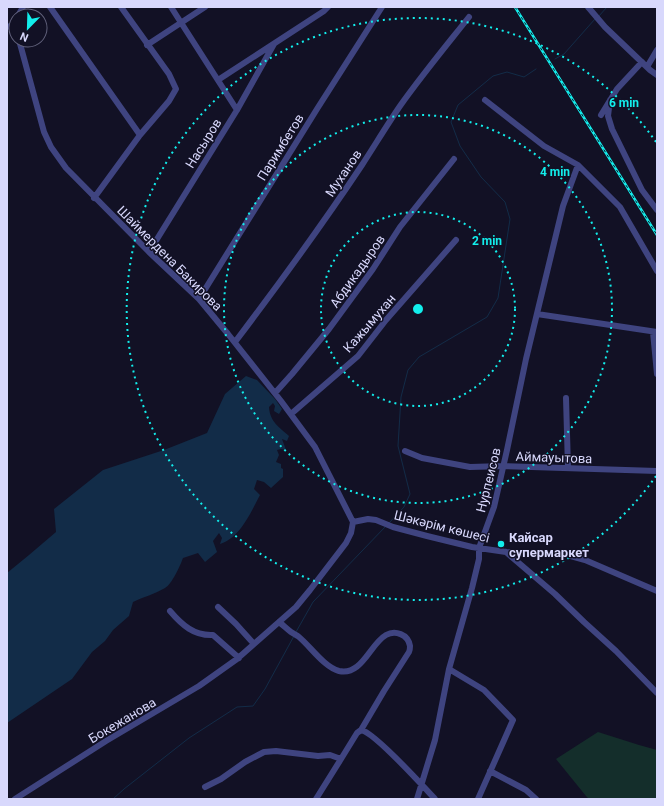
<svg xmlns="http://www.w3.org/2000/svg" width="664" height="806" font-family="Roboto,sans-serif">
	<style>
		.green { fill: #142e2b }
		.water { fill: #122c48 }
		.lines { fill: none; stroke-linecap: round; stroke-linejoin: round }
		.stream { stroke: #122c48; stroke-width: 1 }
		.minor { stroke: #3f4480; stroke-width: 6 }
		.rail-casing { stroke: #12eeec; stroke-width: 2.5 }
		.rail { stroke: #121125; stroke-width: 1; stroke-dasharray: 3; stroke-linecap: butt }
		.ring { fill: none; stroke: #12eeec; stroke-width: 2; stroke-dasharray: 2 4 }
		.poi-dot { fill: #12eeec; stroke: #121125; stroke-width: 1.5 }
		.labels { text-anchor: middle; stroke-width: 3; stroke-linejoin: round; paint-order: stroke }
		.street-label { font-size: 13px; fill: #d8d8fc; stroke: #121125 }
		.poi-label { font-size: 13px; font-weight: bold; fill: #d8d8fc; stroke: #121125; text-anchor: start }
		.centre { fill: #12eeec; stroke: #121125; stroke-width: 2 }
		.ring-label { font-size: 12px; text-anchor: middle; font-weight: bold; fill: #12eeec; stroke: #121125; stroke-width: 3; stroke-linejoin: round; paint-order: stroke }
	</style>
	<rect width="100%" height="100%" fill="#121125"/>
	<path class="green" d="M598,732l41,13 18,5v49h-68l-3,-3 -30,-37z"/>
	<path class="water" d="M246,376l11,4 18,19 7,10 -3,5 -5,-3 1,-5 -2,-3 -4,4c1,15 10,20 20,29l-2,5 -5,-2 4,11 -5,-1 -4,1 2,5 -3,7 5,2v4l2,1v8l-12,11 -7,-6 -7,-2 -3,9 6,6c-9,17 -20,43 -40,49l2,-6 -3,-5 -6,8 4,11 -12,10 -7,-9 -15,5c-3,8 -11,26 -18,30 -10,6 -22,9 -32,14l-4,14 -16,14 -8,11 -13,11 -20,27 -65,44v-150l22,-18 27,-23 -2,-23 49,-39 61,-20 43,-17 18,-39z"/>
	<g class="lines">
		<path class="stream" d="M599,16l8,-9
			M555,59l9,-5 31,-35
			M389,523l15,-16 6,-13 -12,-48 3,-49 7,-27 11,-13 68,-40 11,-19 12,-79 -5,-17 -24,-25 -21,-31 -9,-24 7,-17 35,-29 14,-4 17,5 12,-8
			M296,632l17,-30 73,-76
			M113,799l11,-10 65,-51 48,-31 16,-1 12,-17 29,-53"/>
		<path class="minor" d="M50,7l90,128
			M171,7l66,103
			M588,7l17,20 45,43 7,5
			M18,16l5,-9
			M7,27l9,-3
			M19,40l25,92 7,15 15,21 83,84 50,47 29,35 53,67 34,46 38,75
			M147,45l58,-38
			M647,67l10,-17
			M218,80l106,-69 4,-4
			M485,100l59,46 34,19 42,42 37,64
			M610,100l-2,16 4,13 30,61 15,20
			M601,115l16,-26 25,-27
			M94,198l46,-63 29,-34 7,-12 -7,-15 -48,-67
			M149,252l88,-142 37,-66
			M199,299l118,-190 65,-102
			M537,314l120,18
			M653,332l4,42
			M235,342c44,-58 87,-117 127,-177 13,-20 25,-40 38,-59 22,-31 46,-60 69,-89
			M275,393l17,-19 37,-45 44,-60 27,-42 54,-68
			M566,398l2,70
			M291,414l67,-58 28,-36 70,-80
			M405,451l17,7 48,9 34,-1 153,5
			M353,522l15,-3 8,1 17,7 34,9 45,11 34,5 61,3 18,5 72,31
			M506,552l49,42 29,28 32,29 41,42
			M218,607l18,17 18,20
			M170,611c12,14 24,25 43,24l26,23
			M279,622c4,3 8,7 12,10 3,2 6,3 8,5 11,9 25,30 40,34 23,5 31,-27 47,-36 9,-5 22,-1 24,11 0,2 0,4 -1,6l-25,39 -23,39
			M449,669l35,21 29,30 -35,79
			M490,771l36,19 10,9
			M205,787l16,-8 24,-17 19,-10 12,-1 42,5 12,-1 11,4
			M15,799l91,-58 93,-55 38,-27 59,-52 14,-17 36,-47 5,-10 2,-11
			M316,799l25,-40 16,-26 4,-3c13,2 62,56 74,69
			M417,799l18,-59 14,-71 23,-81 7,-29v-11l15,-41 13,-57 19,-91 37,-153 15,-41"/>
		<defs>
			<path id="rail" d="M515,7l142,228"/>
		</defs>
		<use href="#rail" class="rail-casing"/>
		<use href="#rail" class="rail"/>
	</g>
	<g class="ring">
		<circle cx="418" cy="309" r="97"/>
		<circle cx="418" cy="309" r="194"/>
		<path d="M656 476A291 291 0 1 1 656 142"/>
	</g>
	<circle class="poi-dot" cx="501" cy="544" r="4"/>
	<g class="labels">
		<g class="street-label">
			<text transform="translate(203 143) rotate(-58)" y="5">Насыров</text>
			<text transform="translate(280 147) rotate(-58)" y="5">Паримбетов</text>
			<text transform="translate(343 173) rotate(-56)" y="5">Муханов</text>
			<text transform="translate(170 258) rotate(45)" y="5">Шаймердена Бакирова</text>
			<text transform="translate(357 271) rotate(-55)" y="5">Абдикадыров</text>
			<text transform="translate(369 323) rotate(-49)" y="5">Кажымухан</text>
			<text transform="translate(554 457) rotate(2)" y="5">Аймауытова</text>
			<text transform="translate(488 480) rotate(-76)" y="5">Нурпеисов</text>
			<text transform="translate(442 526) rotate(14)" y="5">Шәкәрім көшесі</text>
			<text transform="translate(122 720) rotate(-31)" y="5">Бокежанова</text>
		</g>
		<g class="poi-label">
			<text x="509" y="542">Кайсар<tspan x="509" dy="15">супермаркет</tspan></text>
		</g>
	</g>
	<circle cx="418" cy="309" r="6" class="centre"/>
	<g class="ring-label">
		<text x="624" y="107">6 min</text>
		<text x="555" y="176">4 min</text>
		<text x="487" y="245">2 min</text>
	</g>
	<rect width="664" height="806" fill="none" stroke="#d8d8fc" stroke-width="16"/>
	<g transform="translate(28 28) rotate(203)"><circle r="19" fill="#121125" stroke="#61617b"/>
	<path d="M0-3L7 15L0 10L-7 15Z" fill="#12eeec"/>
	<text y="-6" font-size="11" font-weight="bold" text-anchor="middle" fill="#d8d8fc">N</text>
	</g>
</svg>
